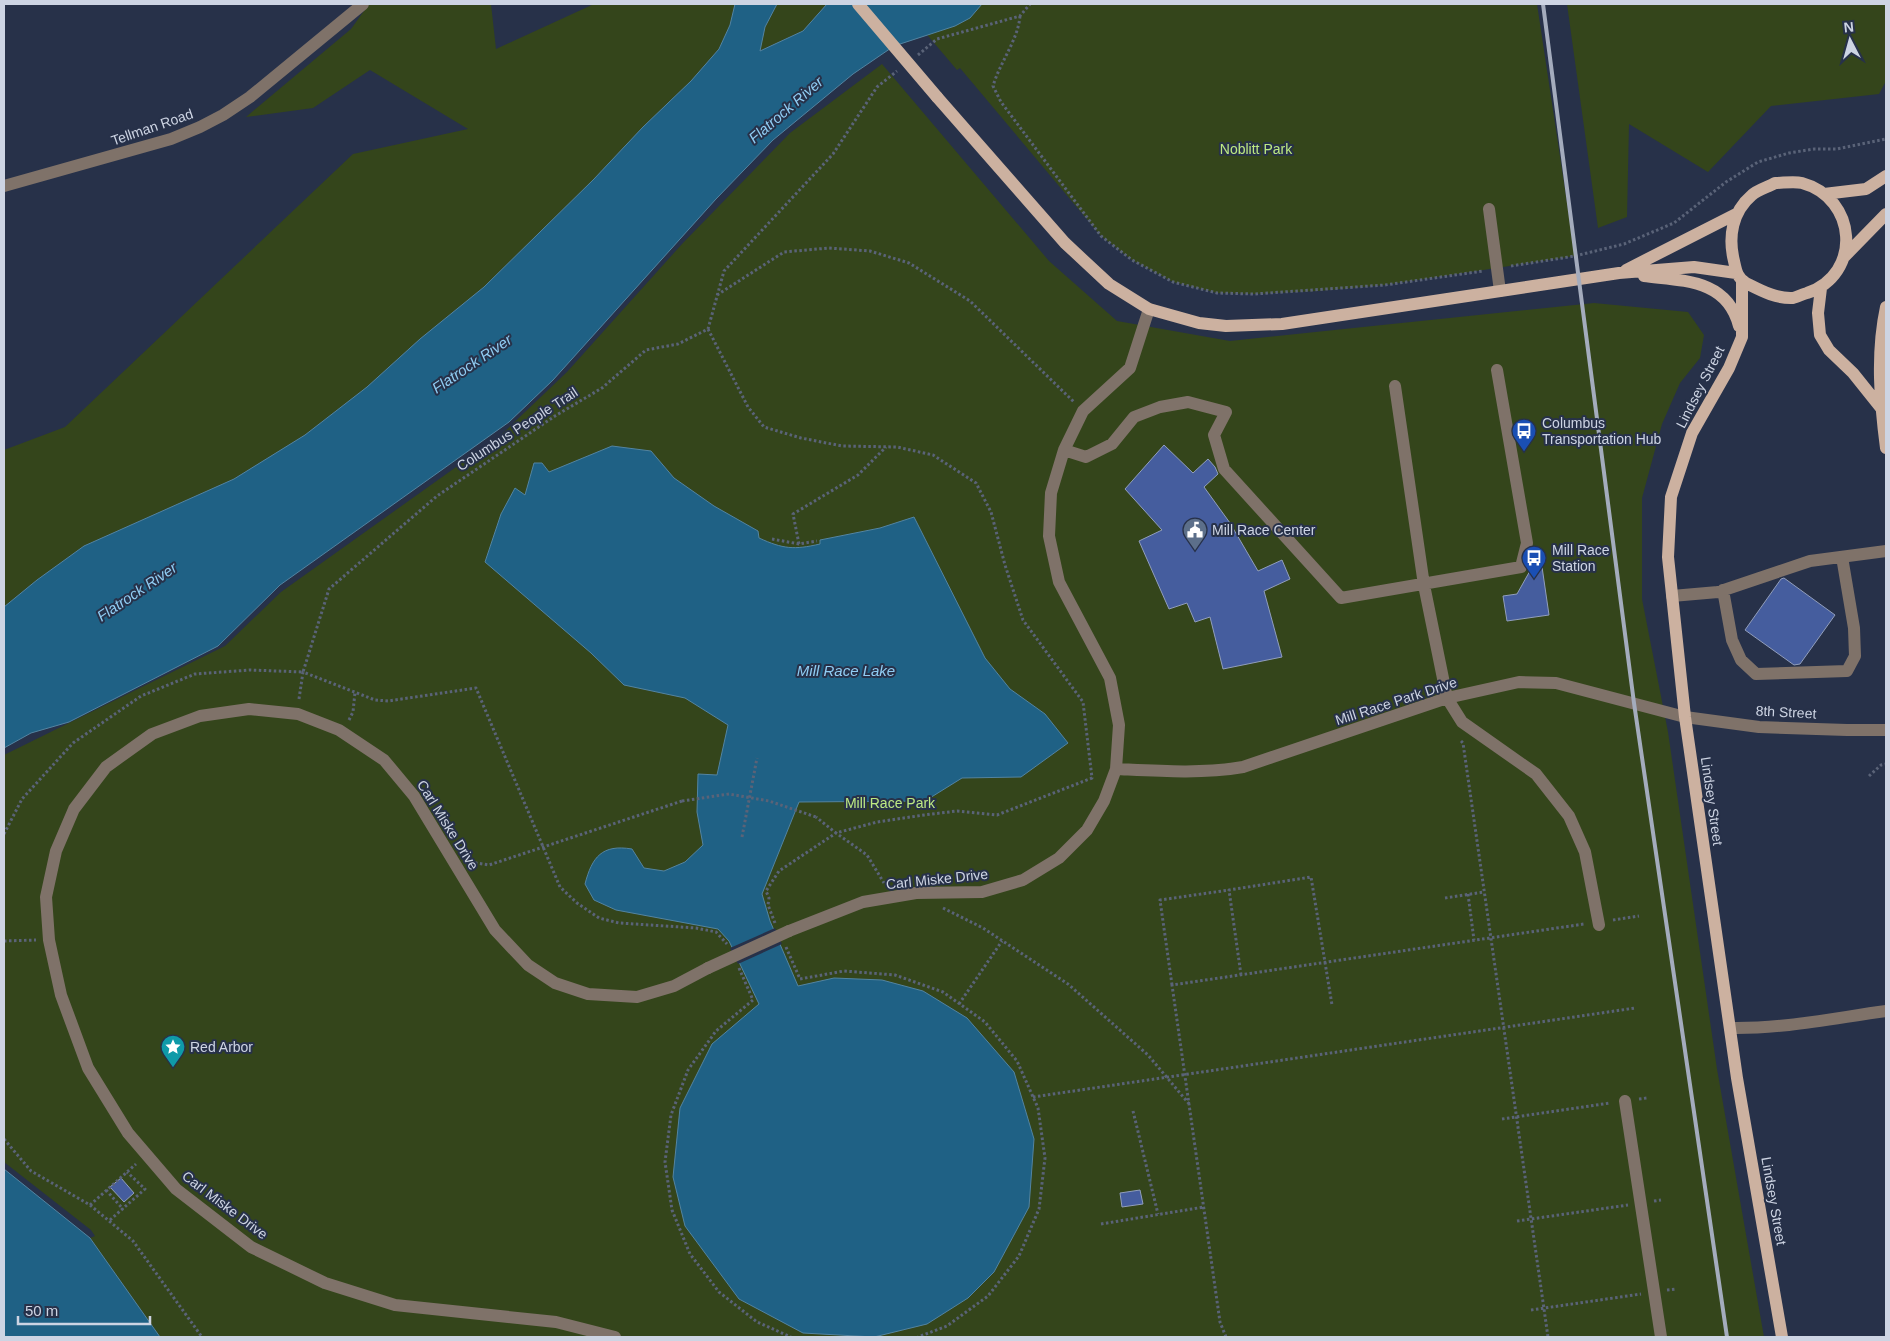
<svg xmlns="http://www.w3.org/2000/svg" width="1890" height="1341" font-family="Helvetica,sans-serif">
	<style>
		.green { fill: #34451b }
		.water { fill: #1f6185; stroke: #5384a1 }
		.pier { fill: #273149 }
		.building { fill: #455d9e; stroke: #919ebc }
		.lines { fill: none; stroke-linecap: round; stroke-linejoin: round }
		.path { stroke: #5a6378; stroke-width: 3; stroke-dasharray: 2.5 2.5; stroke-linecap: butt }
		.minor { stroke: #7f7269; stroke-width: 12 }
		.major { stroke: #ccb1a0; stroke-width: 12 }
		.rail { stroke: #a4acbd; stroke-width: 4 }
		.path-bridge { stroke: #5a6378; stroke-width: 3; stroke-dasharray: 2.5 2.5; stroke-linecap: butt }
		.minor-bridge { stroke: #7f7269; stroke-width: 12 }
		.major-bridge { stroke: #ccb1a0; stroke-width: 12 }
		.labels { text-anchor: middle; stroke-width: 4; stroke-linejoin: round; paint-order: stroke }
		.street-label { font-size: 14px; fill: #cdd4e3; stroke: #273149 }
		.park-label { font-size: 14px; fill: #bde982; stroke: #273149 }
		.poi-label { font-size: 14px; fill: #cdd4e3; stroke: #273149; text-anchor: start }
		.water-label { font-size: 15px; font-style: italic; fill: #90cdf4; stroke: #273149 }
	</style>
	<rect width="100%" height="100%" fill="#273149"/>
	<path class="green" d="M369,4h122l5,45 98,-45h141l-5,21 -11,24 -28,32 -48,46 -49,52 -110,108 -64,52 -53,48 -62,48 -71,44 -150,67 -47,34 -33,27v-157l61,-23 288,-273 115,-25 -98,-59 -57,38 -67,9 105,-88z
		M777,4l49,1 -23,26 -44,20 6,-24z
		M901,4h636l38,252 -190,29 -67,6 -64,3 -37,-1 -44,-11 -41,-22 -31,-24 -141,-168 -3,2z
		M1567,4h319v77l-7,13 -108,12 -63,66 -79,-48 -2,93 -29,11z
		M882,64l167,197 68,60 113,20 364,-38 94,9 16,23 -4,23 -20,25 -18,41 -20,74v101l26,133 49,337 47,268h-1604l-70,-99 5,-2 -4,-6 -87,-68v-407l221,-109 56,-54 220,-157 66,-63 115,-128 108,-111z"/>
	<path class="water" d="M735,4h42l-12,23 -5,24 43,-20 24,-27h155l-12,14 -15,8 -61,20 -41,28 -80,66 -57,59 -163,181 -44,42 -229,163 -62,61 -149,76 -38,11 -27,15v-141l33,-27 47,-34 150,-67 71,-44 62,-48 53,-48 64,-52 110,-108 49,-52 48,-46 28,-32 11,-24z
		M612,446l39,5 23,27 40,28 44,25 1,7c24,11 35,12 61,6v-4l60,-12 34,-11 71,141 25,31 35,25 23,29 -47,34 -59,1 -37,23 -126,1 -37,92 8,27 28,65 36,-8 48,2 41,11 44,27 47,54 20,67 -5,68 -35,65 -26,26 -41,26 -53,13 -71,-4 -64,-34 -54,-73 -12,-49 7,-69 32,-64 47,-40 -30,-63 -11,-12 -102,-19 -22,-10 -9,-16c7,-27 17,-40 47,-35l12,19 20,3 21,-9 18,-17 -6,-33 1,-38 19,1 11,-50 -43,-27 -61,-13 -33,-32 -106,-91 16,-48 14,-26 10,7 9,-32h8l7,9z
		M4,1169l86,69 70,99h-156z"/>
	<path class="pier" d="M775,928l7,16 -44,20 -8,-16z"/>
	<path class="building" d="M1164,445l29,28 15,-14 7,8 3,7 -14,13 26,36 28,48 24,-11 8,19 -26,12 18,66 -59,12 -13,-52 -15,5 -8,-19 -18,6 -30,-68 23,-11 -37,-41z
		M1540,553l9,62 -42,6 -4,-25 14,-2z
		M1784,578l51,37 -35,49 -6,1 -49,-35 36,-51z
		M121,1178l13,15 -10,9 -14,-15z
		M1140,1190l3,14 -21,3 -2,-14z"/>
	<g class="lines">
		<path class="path" d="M1020,16c-2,24 -20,46 -27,70l8,16 100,134 31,24 41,22 44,11 37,1 131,-9 98,-14
			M918,55l19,-16 83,-23 10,-12
			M1511,266l64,-10 49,-12 50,-21 52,-41 32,-20 31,-9 25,-4h23l49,-10
			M717,295l67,-43 45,-4 41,3 39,12 61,38 104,101
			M708,329l40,78 16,20 37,11 41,8 55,1 36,8 43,28 15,29 14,53 18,55 60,82 9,76 -95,37 -40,-4 -33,4 -47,7 -41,11 -20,-16
			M772,539l27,5 18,-3
			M799,544l-6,-30 65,-39 28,-28
			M299,699l4,-27 72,28 13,1 88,-13 84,199 17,16 22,15 20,5 77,5 20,4 11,12
			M349,720l4,-8 2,-20
			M1461,741l2,2 85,594
			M1869,776l12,-11 5,-1
			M4,834l18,-35 51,-56 68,-47 54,-22 55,-4 53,2 26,-83 108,-93 118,-80 47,-28 44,-38 32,-6 30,-15 16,-58 109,-117 44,-67 20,-16
			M742,837l15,-79
			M470,862l19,3 193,-64
			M1468,894l6,46
			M1445,898l39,-6
			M943,908l40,20 85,56 80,71 42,50
			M1613,920l26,-4
			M775,923l-7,-18 1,-7 -3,-7 13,-20 57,-38 31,22 17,28
			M4,941l32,-1
			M786,947l14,32 44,-8 51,4 48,17 42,30 32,39 21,47 7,50 -6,51 -20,47 -31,40 -41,30 -29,11
			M739,968l14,32 -37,31 -28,39 -17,45 -6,47 7,48 18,44 29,38 38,30 34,15
			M1241,975l-12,-85 82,-13 21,128
			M1172,985l-12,-85 69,-10
			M959,1004l43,-63
			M1033,1097l602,-89
			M1639,1099l8,-1
			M1133,1111l25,103
			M1502,1119l108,-16
			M4,1139l27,32 59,34 43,36 69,96
			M106,1190l17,19
			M1654,1201l7,-1
			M90,1205l46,-41
			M110,1220l35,-31 -18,-17
			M1517,1221l111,-16
			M1101,1224l103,-17
			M1667,1290l9,-1
			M1531,1310l110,-16
			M1226,1337l-6,-15 -48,-337 412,-61"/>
		<path class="minor" d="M4,186l167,-47 29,-12 23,-12 27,-18 113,-93
			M1489,209l11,82
			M1395,386l29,199 23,113 15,24 74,52 33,42 16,36 14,73
			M1064,450l22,7 26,-13 22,-27 26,-10 28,-5 38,10 -12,23 10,34 117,129 180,-31 6,-24 -30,-173
			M1723,590l9,50 9,20 15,14 91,-3 8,-15 -1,-28 -12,-71
			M1672,596l46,-4 92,-31 76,-10
			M1116,769c43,2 85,5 127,-2l204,-69 72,-16 37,1 129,34 74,10 88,3h39
			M789,931l74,-29 53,-9 66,-1 41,-12 36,-22 28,-28 17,-29 12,-32 3,-44 -9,-47 -51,-96 -10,-46 2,-43 13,-43 19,-39 47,-43 19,-59
			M1730,1028c53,1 104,-10 156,-17
			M1625,1101l36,236
			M615,1337l-59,-15 -161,-17 -70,-22 -74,-36 -75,-58 -48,-56 -40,-65 -27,-73 -12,-55 -3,-43 10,-46 18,-42 32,-42 46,-33 48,-18 49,-7 49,5 41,16 45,30 30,36 81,134 33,35 27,18 33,11 49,3 37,-11 34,-18"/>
		<path class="major" d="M937,97l128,146 44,41 40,25 50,14 27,3 56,-2 337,-51 75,-6 42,6
			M1775,183c8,0 19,-2 27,0 55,15 61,91 5,110 -4,1 -10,4 -14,5 -17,1 -33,-8 -47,-15 -9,-5 -10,-13 -12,-22 -6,-24 -2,-49 18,-66 5,-5 16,-8 23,-12z
			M1824,194l42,-5 20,-13
			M1844,257l42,-43
			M1626,270l110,-56
			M1644,276c39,5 83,3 95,50
			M1742,280v57l-13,31 -37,65 -21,64 -3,60 17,160 52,361 45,259
			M1821,288l-3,25 2,22 9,15 24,23 28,35
			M1886,307c-10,46 -6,95 0,141"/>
		<path class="rail" d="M1543,4l91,699 93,634"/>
		<path class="path-bridge" d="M682,801l47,-7 40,7 47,16"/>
		<path class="minor-bridge" d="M708,968l81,-37"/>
		<path class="major-bridge" d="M858,4l79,93"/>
	</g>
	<defs>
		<symbol id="bus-pin" viewBox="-11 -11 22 30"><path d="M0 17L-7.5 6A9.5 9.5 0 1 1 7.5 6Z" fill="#1a4fb4" stroke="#273149"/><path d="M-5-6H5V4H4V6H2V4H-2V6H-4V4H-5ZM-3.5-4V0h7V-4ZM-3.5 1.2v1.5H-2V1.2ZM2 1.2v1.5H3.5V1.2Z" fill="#fff"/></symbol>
		<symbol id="civic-pin" viewBox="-11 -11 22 30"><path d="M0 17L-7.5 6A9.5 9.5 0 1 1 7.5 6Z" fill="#5c6f8a" stroke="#273149"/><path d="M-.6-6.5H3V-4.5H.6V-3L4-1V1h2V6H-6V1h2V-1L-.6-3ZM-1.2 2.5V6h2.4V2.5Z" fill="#fff"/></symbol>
		<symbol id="sight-pin" viewBox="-11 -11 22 30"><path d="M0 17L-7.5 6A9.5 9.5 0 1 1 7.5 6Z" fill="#0f9aa8" stroke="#273149"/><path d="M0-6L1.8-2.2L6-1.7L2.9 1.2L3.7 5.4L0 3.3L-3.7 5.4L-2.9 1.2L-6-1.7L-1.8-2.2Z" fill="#fff"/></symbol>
	</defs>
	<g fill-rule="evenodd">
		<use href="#bus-pin" x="1510" y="417" width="28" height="38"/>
		<use href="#civic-pin" x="1181" y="516" width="28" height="38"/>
		<use href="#bus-pin" x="1520" y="544" width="28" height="38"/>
		<use href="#sight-pin" x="159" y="1033" width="28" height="38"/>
	</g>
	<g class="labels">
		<g class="street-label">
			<text transform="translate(152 127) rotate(-19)" y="5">Tellman Road</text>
			<text transform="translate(1700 387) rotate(-63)" y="5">Lindsey Street</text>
			<text transform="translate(517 429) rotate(-33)" y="5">Columbus People Trail</text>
			<text transform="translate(1396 701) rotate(-18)" y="5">Mill Race Park Drive</text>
			<text transform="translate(1786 712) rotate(3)" y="5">8th Street</text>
			<text transform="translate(1712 801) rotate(82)" y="5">Lindsey Street</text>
			<text transform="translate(448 825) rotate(58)" y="5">Carl Miske Drive</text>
			<text transform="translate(937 879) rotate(-6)" y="5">Carl Miske Drive</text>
			<text transform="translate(1774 1201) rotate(80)" y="5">Lindsey Street</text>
			<text transform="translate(225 1205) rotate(37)" y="5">Carl Miske Drive</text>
		</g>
		<g class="park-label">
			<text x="1256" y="154">Noblitt Park</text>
			<text x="890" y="808">Mill Race Park</text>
		</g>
		<g class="poi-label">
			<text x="1542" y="428">Columbus<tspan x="1542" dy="16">Transportation Hub</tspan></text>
			<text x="1212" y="535">Mill Race Center</text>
			<text x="1552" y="555">Mill Race<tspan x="1552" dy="16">Station</tspan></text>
			<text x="190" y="1052">Red Arbor</text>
		</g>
		<g class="water-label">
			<text transform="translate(786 110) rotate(-41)" y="5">Flatrock River</text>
			<text transform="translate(472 364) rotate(-34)" y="5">Flatrock River</text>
			<text transform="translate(137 592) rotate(-34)" y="5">Flatrock River</text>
			<text x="846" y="676">Mill Race Lake</text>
		</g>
	</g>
	<rect width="1890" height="1341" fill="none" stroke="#cdd4e3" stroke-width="10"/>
	<g transform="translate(1850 40) rotate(354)" stroke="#273149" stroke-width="4" paint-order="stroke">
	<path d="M0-4L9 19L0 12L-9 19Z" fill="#cdd4e3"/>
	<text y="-8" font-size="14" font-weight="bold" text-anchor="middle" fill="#cdd4e3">N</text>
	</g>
	<path d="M18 1316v8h132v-8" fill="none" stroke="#cdd4e3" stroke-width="2.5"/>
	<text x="25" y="1316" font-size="15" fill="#cdd4e3" stroke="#273149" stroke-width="4" paint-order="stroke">50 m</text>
</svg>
